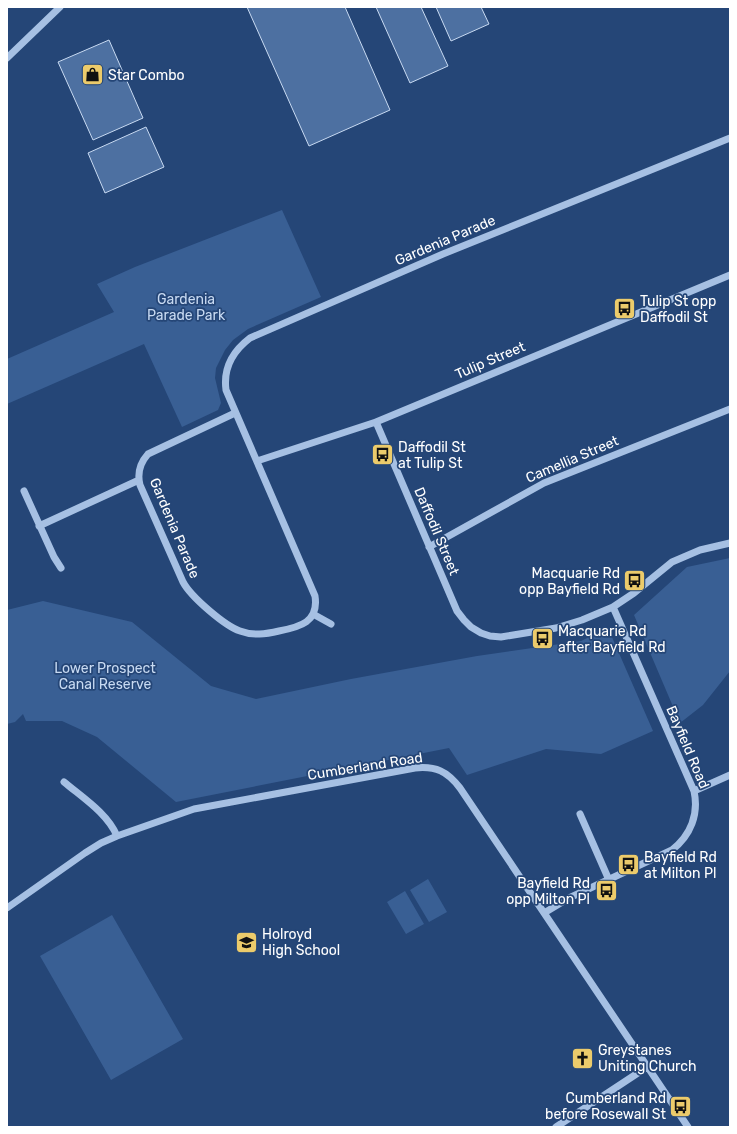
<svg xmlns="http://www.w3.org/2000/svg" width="737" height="1134" font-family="Rubik,sans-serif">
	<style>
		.green { fill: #395f94 }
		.building { fill: #4d70a1; stroke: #c8daf2 }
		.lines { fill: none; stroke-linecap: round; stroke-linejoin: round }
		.minor { stroke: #a6c0e3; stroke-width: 7 }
		.labels { text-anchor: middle; stroke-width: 3.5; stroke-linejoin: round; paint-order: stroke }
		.poi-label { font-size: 14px; fill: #fff; stroke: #254677; text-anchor: start }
		.street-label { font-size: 14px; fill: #fff; stroke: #254677 }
		.park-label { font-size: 14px; fill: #c8daf2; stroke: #254677 }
	</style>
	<rect width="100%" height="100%" fill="#254677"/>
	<path class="green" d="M282,210l39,87 -73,32 -15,11 -8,10 -9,18 -1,10 6,25 -3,7 -36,17 -38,-83 -137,60v-45l107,-47 -17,-28 38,-17z
		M730,558v113l-27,34 -23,18 -46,-108 53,-48z
		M43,601l89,21 79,64 45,13 95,-20 126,-23 104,-15 27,-13 45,103 -52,23 -55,-5 -79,26 -18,-27 -273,54 -79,-65 -35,-16h-36l-3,-7 -8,8 -8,2v-114z
		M428,879l19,33 -18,10 -19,-32z
		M405,891l19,33 -18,10 -19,-32z
		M112,915l71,124 -72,41 -71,-124z"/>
	<path class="building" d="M247,7h98l45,103 -81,36z
		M376,7h45l27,59 -38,17z
		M436,7h45l8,17 -38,17z
		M109,40l34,78 -50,22 -35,-78z
		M146,127l18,40 -59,26 -17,-40z"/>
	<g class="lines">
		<path class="minor" d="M7,58l53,-51
			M235,413l-87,41c-8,9 -11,19 -8,31l43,97c8,15 42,44 57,49 13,5 26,3 39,0 21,-4 40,-9 36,-35l-89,-206c-3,-22 7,-39 24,-52l193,-84 287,-116
			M376,422l81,189 7,9 7,7 10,6 9,3 11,1 55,-9 26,-8 31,-13 21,-14 38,-31 28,-12 30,-7
			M257,461l119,-39 354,-147
			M24,491l30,66 7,11
			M39,526l100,-46
			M429,547l115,-64 186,-74
			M313,614l18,10
			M64,782c19,16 43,31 53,54
			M694,791l36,-16
			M580,814l29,66
			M7,908l78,-55 16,-10 16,-7 77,-27 221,-41c21,-2 32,3 45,20l228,339
			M544,913l25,-15 103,-48c19,-15 27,-36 22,-59l-81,-184
			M556,1127l91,-60"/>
	</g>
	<defs>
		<symbol id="shop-square" viewBox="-11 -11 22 22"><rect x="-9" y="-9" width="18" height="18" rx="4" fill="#eccb6b" stroke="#254677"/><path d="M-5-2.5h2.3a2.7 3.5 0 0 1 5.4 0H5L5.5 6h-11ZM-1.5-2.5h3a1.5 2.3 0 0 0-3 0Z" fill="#111"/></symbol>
		<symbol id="bus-square" viewBox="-11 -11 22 22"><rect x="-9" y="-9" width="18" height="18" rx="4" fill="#eccb6b" stroke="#254677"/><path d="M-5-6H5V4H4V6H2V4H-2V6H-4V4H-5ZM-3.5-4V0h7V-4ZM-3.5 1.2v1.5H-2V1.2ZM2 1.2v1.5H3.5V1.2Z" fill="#111"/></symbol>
		<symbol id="school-square" viewBox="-11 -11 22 22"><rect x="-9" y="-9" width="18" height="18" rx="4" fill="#eccb6b" stroke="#254677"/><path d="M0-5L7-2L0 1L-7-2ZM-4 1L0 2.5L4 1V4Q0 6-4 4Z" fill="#111"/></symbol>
		<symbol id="church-square" viewBox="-11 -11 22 22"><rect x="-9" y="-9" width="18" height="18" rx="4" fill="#eccb6b" stroke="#254677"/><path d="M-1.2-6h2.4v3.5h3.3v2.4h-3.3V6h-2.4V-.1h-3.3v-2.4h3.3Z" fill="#111"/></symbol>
	</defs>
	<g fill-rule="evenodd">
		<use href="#shop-square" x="80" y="62" width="25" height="25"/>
		<use href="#bus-square" x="612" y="296" width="25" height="25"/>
		<use href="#bus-square" x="370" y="442" width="25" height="25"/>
		<use href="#bus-square" x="622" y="568" width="25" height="25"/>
		<use href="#bus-square" x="530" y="626" width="25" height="25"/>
		<use href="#bus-square" x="616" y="852" width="25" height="25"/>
		<use href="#bus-square" x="594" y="878" width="25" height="25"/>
		<use href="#school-square" x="234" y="930" width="25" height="25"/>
		<use href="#church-square" x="570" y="1046" width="25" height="25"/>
		<use href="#bus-square" x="668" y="1094" width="25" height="25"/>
	</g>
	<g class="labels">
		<g class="poi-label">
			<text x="108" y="80">Star Combo</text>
			<text x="640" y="306">Tulip St opp<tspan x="640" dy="16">Daffodil St</tspan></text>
			<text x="398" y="452">Daffodil St<tspan x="398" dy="16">at Tulip St</tspan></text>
			<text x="620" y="578" text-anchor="end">Macquarie Rd<tspan x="620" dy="16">opp Bayfield Rd</tspan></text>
			<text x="558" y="636">Macquarie Rd<tspan x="558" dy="16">after Bayfield Rd</tspan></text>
			<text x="644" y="862">Bayfield Rd<tspan x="644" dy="16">at Milton Pl</tspan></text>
			<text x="590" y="888" text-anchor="end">Bayfield Rd<tspan x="590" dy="16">opp Milton Pl</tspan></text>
			<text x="262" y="939">Holroyd<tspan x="262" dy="16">High School</tspan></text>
			<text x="598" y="1055">Greystanes<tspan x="598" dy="16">Uniting Church</tspan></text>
			<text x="666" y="1103" text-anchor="end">Cumberland Rd<tspan x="666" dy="16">before Rosewall St</tspan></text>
		</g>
		<g class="street-label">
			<text transform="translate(445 240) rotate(-23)" y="5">Gardenia Parade</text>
			<text transform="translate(490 360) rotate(-23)" y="5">Tulip Street</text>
			<text transform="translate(572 459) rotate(-23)" y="5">Camellia Street</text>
			<text transform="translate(175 528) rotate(67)" y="5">Gardenia Parade</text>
			<text transform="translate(437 531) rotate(67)" y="5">Daffodil Street</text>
			<text transform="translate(688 747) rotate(67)" y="5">Bayfield Road</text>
			<text transform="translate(365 766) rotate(-9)" y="5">Cumberland Road</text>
		</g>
		<g class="park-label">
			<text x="186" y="304">Gardenia<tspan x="186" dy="16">Parade Park</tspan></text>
			<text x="105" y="673">Lower Prospect<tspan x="105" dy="16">Canal Reserve</tspan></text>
		</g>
	</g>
	<rect width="737" height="1134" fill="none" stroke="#ffffff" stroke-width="16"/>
</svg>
